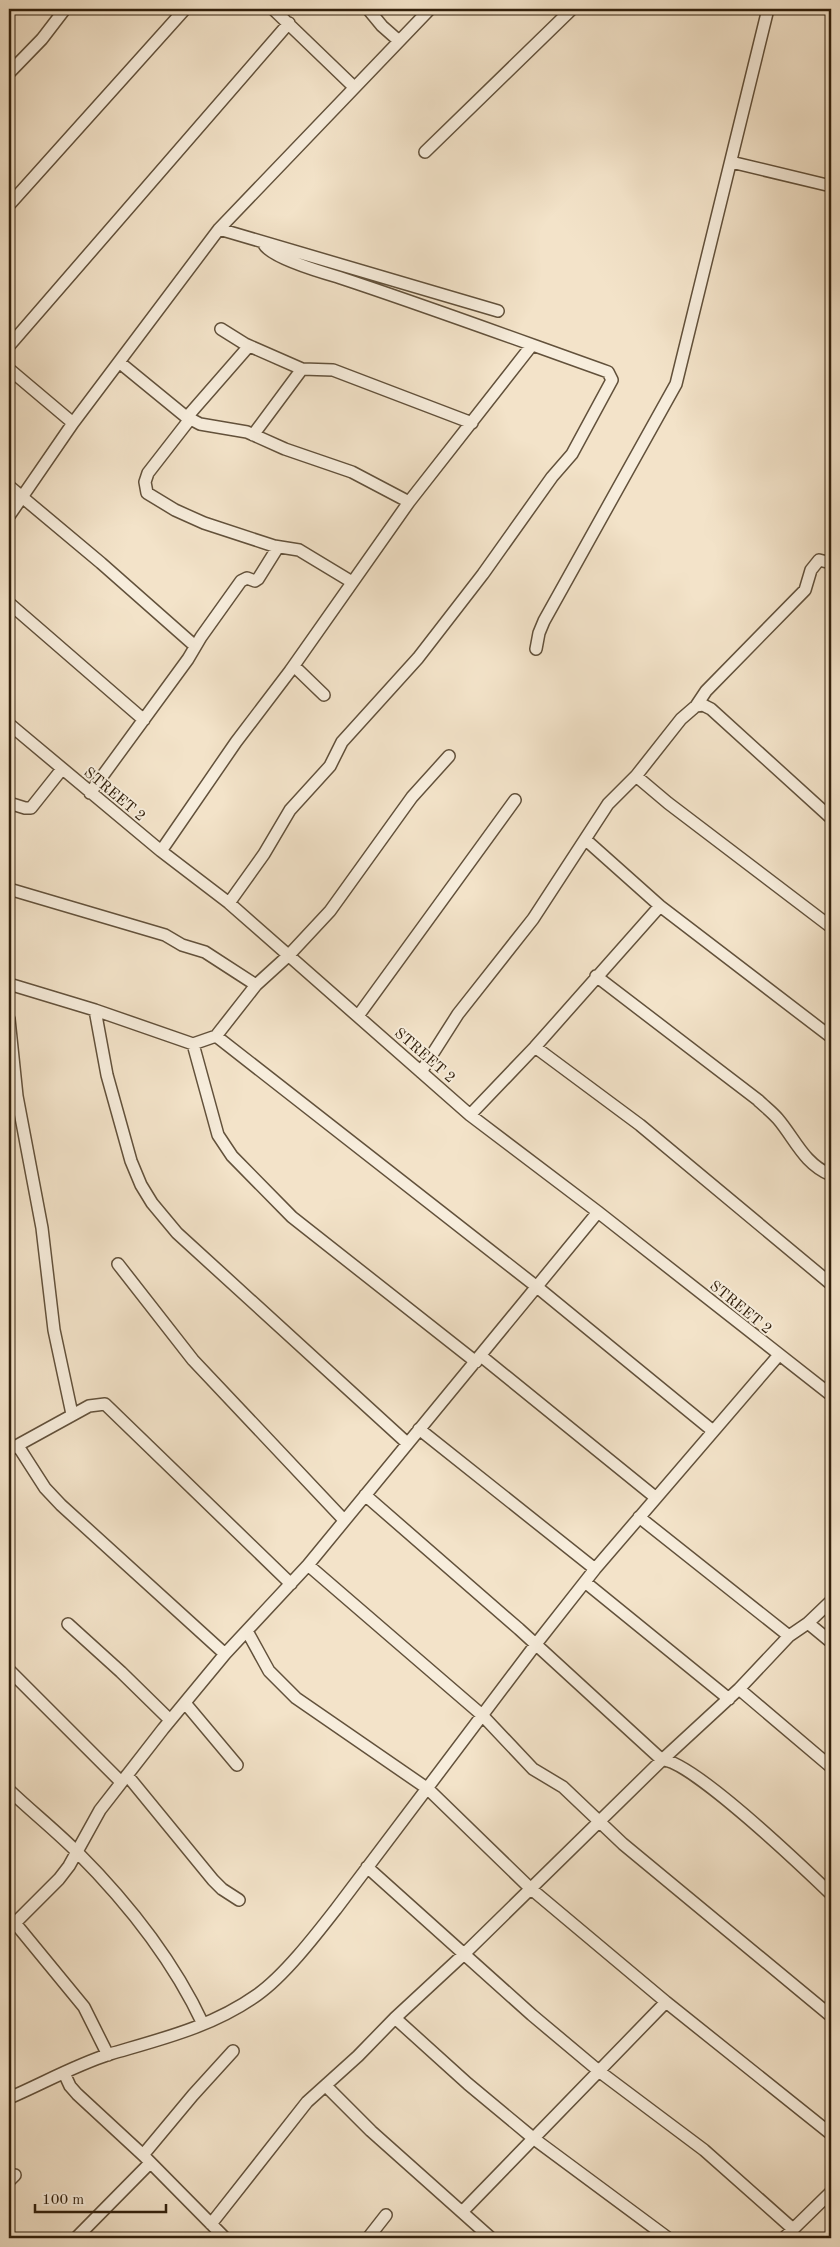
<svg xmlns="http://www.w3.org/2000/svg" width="840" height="2247" font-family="'Old Standard TT',serif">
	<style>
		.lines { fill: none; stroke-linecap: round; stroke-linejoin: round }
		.minor-casing { stroke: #62513b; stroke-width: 14 }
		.minor { stroke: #f7eddc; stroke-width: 11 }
		.labels { text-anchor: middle; stroke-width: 4; stroke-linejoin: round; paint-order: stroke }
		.street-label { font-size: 15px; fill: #32200c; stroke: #f7eddc }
	</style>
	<rect width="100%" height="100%" fill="#f3e3c9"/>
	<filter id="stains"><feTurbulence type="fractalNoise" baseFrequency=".004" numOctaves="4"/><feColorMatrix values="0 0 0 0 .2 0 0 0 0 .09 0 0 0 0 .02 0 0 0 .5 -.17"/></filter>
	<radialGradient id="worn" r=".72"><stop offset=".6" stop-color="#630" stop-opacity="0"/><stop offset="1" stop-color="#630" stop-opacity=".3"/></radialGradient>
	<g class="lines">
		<defs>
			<path id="minor" d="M273,9l81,78
				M368,9l14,17 17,15
				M9,73l33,-34 23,-30
				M425,152l147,-143
				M731,162l100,24
				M9,205l176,-196
				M219,229l279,82
				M221,329l24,15 57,25
				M9,346l280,-323
				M119,362l66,54 15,8 47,8 38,17 67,23 57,30 -119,169 -54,71 -75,109
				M9,369l64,54
				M187,417l62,-71
				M190,419l-42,54 -3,9 2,11 28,17 29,13 70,23 25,4 53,32
				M253,435l49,-66 31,1 139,53
				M9,486l92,77 94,83
				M409,502l123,-157
				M9,516l64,-93 146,-194 211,-220
				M9,603l135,117
				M536,649l3,-16 5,-12 132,-237 92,-375
				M294,666l30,29
				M696,706l10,-15 99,-101 6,-20 8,-10 12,3
				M9,724l152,127 68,52 241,212 128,97 233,183
				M636,776l32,27 163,124
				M90,793l98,-134 13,-22 40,-56 6,-3 8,3 3,-2 20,-32
				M9,803l16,5h6l31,-39
				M586,840l74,66 171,131
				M9,889l156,46 17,10 23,7 51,33
				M229,903l35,-49 26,-44 40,-44 12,-24 76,-84 65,-84 69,-97 20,-23 40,-74 -4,-8c-90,-32 -179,-65 -270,-95 -14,-4 -71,-21 -74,-33
				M596,976l162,124c6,6 14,12 20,19 17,20 26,45 53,56
				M9,984l86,26 98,34 25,91 14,21 60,61 184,145
				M95,1010l12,65 24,86 10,24 11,18 25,30 230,210
				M358,1016l157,-216
				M9,1019l8,77 25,132 12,102 18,84
				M216,1036l321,251 176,144
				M193,1044l23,-8 40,-51 33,-30 41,-44 82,-114 37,-41
				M535,1047l105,78 191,159
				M421,1072l37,-58 75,-95 75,-115 28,-28 45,-57 15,-13 7,-1 8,4 120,109
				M470,1115l65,-68 125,-141
				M118,1264l75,96 151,160
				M481,1356l174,141
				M419,1429l176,140
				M18,1446l27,42 16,17 164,149
				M9,1450l80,-44 16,-2 186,180
				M365,1495l154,134 143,131c28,-1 144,110 169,134
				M639,1517l150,119
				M308,1565l174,150 51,54 30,18 60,57 208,172
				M585,1582l144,117
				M808,1623l23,19
				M68,1624l53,48 49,48
				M247,1631l22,40 27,27 132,91 102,99 136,114 165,132
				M9,1670l112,112
				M739,1689l92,78
				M185,1703l52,62
				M127,1775l86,105 9,9 17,11
				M9,1790c22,21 46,40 68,62 50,50 96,108 126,172
				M367,1867l165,148 68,57 104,78 89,79
				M15,1923l69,84 24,48
				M9,1929l50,-50 10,-13 31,-56 63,-81 62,-75 83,-89 290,-353
				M395,2018l73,66 65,54 135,100
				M64,2073l6,13 7,8 66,61 82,83
				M326,2086l45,45 120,107
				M9,2098c33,-14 66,-33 101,-44 51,-15 102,-27 147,-59 27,-19 58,-59 79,-86l200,-265 59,-75 183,-213
				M143,2155l50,-60 40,-44
				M9,2181l6,-6
				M462,2212l204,-210
				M211,2224l96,-122 51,-46 37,-38 68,-63 199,-195 77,-71 50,-53 19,-13 23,-22
				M76,2238l74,-75
				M368,2238l18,-23
				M784,2238l47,-46"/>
		</defs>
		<use href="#minor" class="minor-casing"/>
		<use href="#minor" class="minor"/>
	</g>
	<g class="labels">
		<g class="street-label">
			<text transform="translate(115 794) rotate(40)" y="5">STREET 2</text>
			<text transform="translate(425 1055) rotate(41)" y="5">STREET 2</text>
			<text transform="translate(741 1307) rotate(39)" y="5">STREET 2</text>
		</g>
	</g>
	<rect width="840" height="2247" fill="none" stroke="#f3e3c9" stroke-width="30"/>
	<rect x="10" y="10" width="820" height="2227" fill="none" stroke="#32200c" stroke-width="2.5"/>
	<rect x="15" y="15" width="810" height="2217" fill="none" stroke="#32200c"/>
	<path d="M35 2204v8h131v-8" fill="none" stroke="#32200c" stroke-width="2.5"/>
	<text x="42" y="2204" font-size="15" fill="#32200c" stroke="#f7eddc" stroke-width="4" paint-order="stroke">100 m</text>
	<rect width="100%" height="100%" filter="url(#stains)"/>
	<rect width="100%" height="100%" fill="url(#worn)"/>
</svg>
